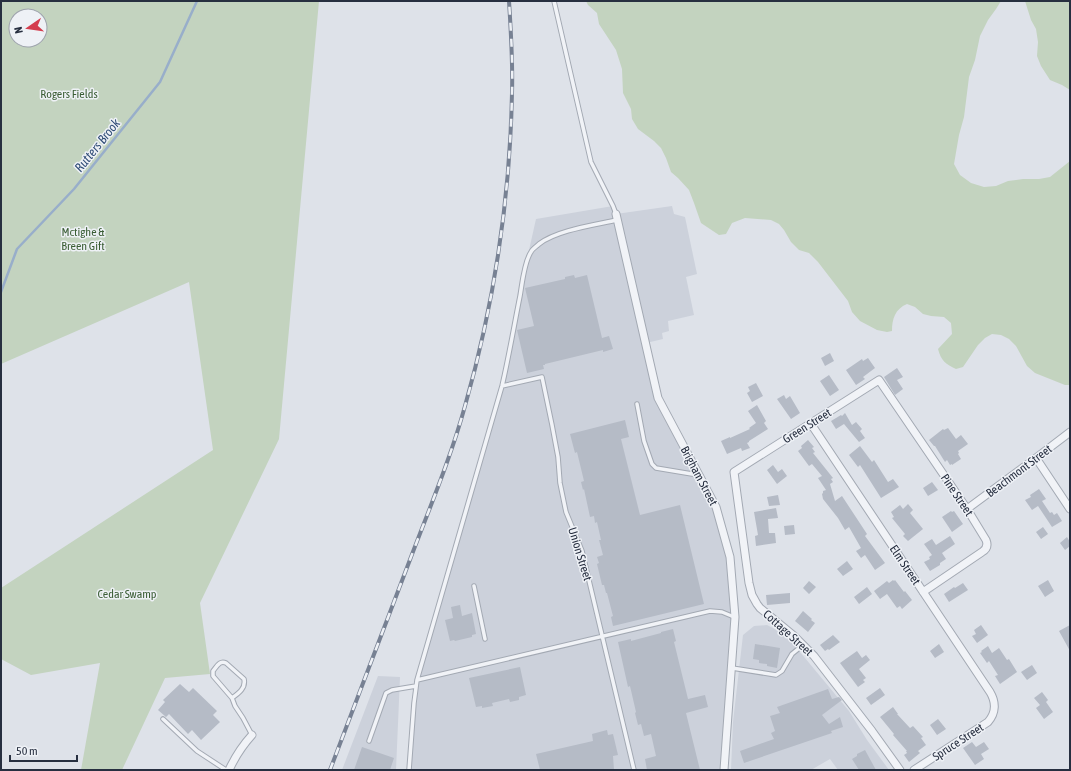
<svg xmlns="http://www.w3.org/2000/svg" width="1071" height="771" font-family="'Asap Condensed',sans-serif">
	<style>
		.built { fill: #ccd1db }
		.green { fill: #c3d3bf; fill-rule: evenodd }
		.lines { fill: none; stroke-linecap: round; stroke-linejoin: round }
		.stream { stroke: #98aeca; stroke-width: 2.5 }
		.building { fill: #b5bbc6 }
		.lane-casing { stroke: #a3a9b3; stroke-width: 5.5 }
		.street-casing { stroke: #a3a9b3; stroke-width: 9 }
		.lane { stroke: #f1f3f7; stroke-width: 3.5 }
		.street { stroke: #f1f3f7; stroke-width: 7 }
		.rail-casing { stroke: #778193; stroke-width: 4 }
		.rail { stroke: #eef1f6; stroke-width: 2.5; stroke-dasharray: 8; stroke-linecap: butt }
		.labels { text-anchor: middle; stroke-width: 3; stroke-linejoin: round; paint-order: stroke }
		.park-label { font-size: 12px; fill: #3a5d34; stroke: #eef1f6 }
		.street-label { font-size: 12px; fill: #272f40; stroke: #eef1f6 }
		.water-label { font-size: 13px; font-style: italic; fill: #2f4c76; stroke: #eef1f6 }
	</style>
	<rect width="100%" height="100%" fill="#dee2e9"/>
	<path class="built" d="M613,206l3,8 56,-8 2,8 11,3 12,57 -11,3 8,38 -26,6 1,10 -7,2 1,6 -17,4 12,55 58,109 14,50 5,60 -11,153h-315l8,-90 85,-294 21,-109 13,-58z
		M767,625l17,9 21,24 44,53 18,29 22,30h-51l-8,-11 -19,11h-80l2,-48 10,-87 11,-9z
		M378,676l22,1 -4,93h-54z"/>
	<path class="green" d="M1,1h318l-40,438 -79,164 10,71 -45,4 -43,92h-41l19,-107 -69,12 -30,-16v-71l212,-138 -24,-168 -188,82zM16,16h24v24h-24z
		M586,1h415l-5,8 -8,11 -8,16 -5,24 -6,17 -5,40 -5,18 -5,29 6,11 11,8 13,4 12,-1 12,-5 15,-2h16l11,-2 20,-16v224h-5l-30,-12 -8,-7 -11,-20 -7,-7 -8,-4 -9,-1 -7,4 -7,7 -15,22 -7,2c-10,-5 -15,-8 -18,-20l14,-15 -1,-11 -7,-6 -13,-1 -8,-2 -8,-7 -8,-3c-12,5 -15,15 -15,27l-5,1 -10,-2 -17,-9 -8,-9 -4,-11 -30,-39 -9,-9 -10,-3 -8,-8 -7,-12 -5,-6 -8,-4 -26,-2 -13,5 -6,11 -7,1 -18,-12 -7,-20 -5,-13 -11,-12 -7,-6 -5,-14 -5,-10 -7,-7 -16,-12 -6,-10 -1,-10 -8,-16 -1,-24 -6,-19 -17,-26 -2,-11 -9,-8z
		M1025,1h45v89l-8,-5 -12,-5 -9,-14 -4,-10 1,-14 -2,-13 -5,-9z"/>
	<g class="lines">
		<path class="stream" d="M1,292l16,-43 57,-60 86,-107 37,-81"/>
	</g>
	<path class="building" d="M574,275l1,3 12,-3 15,63 7,-2 4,13 -10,3v-2l-58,14v1h-2l1,4 -17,4 -10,-43 17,-4 -9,-38 40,-9v-2z
		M830,353l4,8 -9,5 -4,-8z
		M868,358l7,10 -12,9 2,2 -9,6 -10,-15 16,-11 1,2z
		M897,368l6,9 -6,3 6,9 -8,6 -11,-18z
		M829,375l10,15 -9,6 -10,-15z
		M756,383l7,13 -11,6 -5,-9 3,-2 -2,-4z
		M784,395l2,4 4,-3 10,17 -9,6 -14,-20z
		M757,405l9,16 -2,2 4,6 -19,12v1l-2,1 3,5 -8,3 -1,-3 -14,6 -6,-13 9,-4v1l20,-9 -1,-1 7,-5 -8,-12z
		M845,413l7,12 4,-3 6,7 -2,2 5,7 -6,4 -15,-18 -8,5 -5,-8 10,-6 1,1z
		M625,420l4,17 -8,2 19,76 40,-10 24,99 -91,22 -2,-9 2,-1 -6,-23h-1l-2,-8h-2l-5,-21 2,-1 -2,-6 6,-2 -4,-15h2l-4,-18 -2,1 -1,-7 -4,1 -6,-28 -1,1 -2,-8 3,-1 -7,-29 -2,1 -5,-19z
		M948,428l8,11 5,-4 7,9 -10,7 1,2 -1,1 3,5 -9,6v-1l-2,1 -3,-5 -2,2 -10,-16h-1l-5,-6 14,-11 1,1z
		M808,440l6,7 -2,1 3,4 -2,1 20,25 -2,1 2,3 -3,2 5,17 7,-5 25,38 -2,2 20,27 -10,7 -10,-15 -4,3 -5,-7 5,-3 -12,-21 -4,3 -7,-12 -15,-19 -1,-5 1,-1v-2l3,-1 -8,-12 4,-2 -10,-12 -3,2 -11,-15 4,-3 -1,-2z
		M860,446l12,16 2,-2 14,22 5,-3 6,8 -18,11 -21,-33 -2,2 -9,-12z
		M773,465l5,7 4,-3 5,7 -10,8 -10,-14z
		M932,482l6,8 -10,6 -5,-8z
		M1039,489l7,10 -4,2 8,12 2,-1 2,3 3,-2 5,8 -10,6 -14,-21 -6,4 -7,-10 6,-3 -1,-2z
		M778,495l2,10 -11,1 -2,-9z
		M908,504l5,6 -3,3 13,16 -15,12 -5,-5 2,-2 -13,-16 2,-1 -3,-5 9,-7 3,4z
		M776,508l2,10 -10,1 1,14h6l1,10 -20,3 -1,-10 3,-1 -4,-23z
		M951,511l1,1 2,-1 9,13 -11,8 -10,-15z
		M794,525l1,9 -10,1 -1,-9z
		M1043,527l5,7 -7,5 -5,-7z
		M950,536l5,8 -13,9 4,6 -6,4v2l-10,6 -6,-9 6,-3 -1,-2 3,-2 -8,-11 8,-5 4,6z
		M1067,537l3,5v4l-5,4 -5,-7z
		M847,561l6,8 -10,7 -6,-7z
		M893,580l1,1 1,-1 9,12 1,-1 7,9 -10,9 -2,-3 -3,2 -10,-14 -7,5 -6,-8 13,-10 2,2z
		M1048,580l6,11 -9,6 -7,-11z
		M809,581l7,6 -7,7 -6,-6z
		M963,583l5,7 -19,12 -5,-8 10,-7 1,1z
		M867,587l5,7 -13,10 -5,-7z
		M790,593v10l-23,2 -1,-10z
		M460,605l2,11 10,-3 4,21 -4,1v2l-17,4 -1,-1 -4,1 -5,-21 8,-2 -2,-11z
		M803,611l9,8 -1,1 4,3 -7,9 -13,-11z
		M981,625l7,10 -11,8 -5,-7 4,-2 -2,-4z
		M1070,625v26l-11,-20z
		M673,629l3,12 -2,1 14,57 17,-4 3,12 -22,6 14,57h-53l-2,-11 11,-3 -5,-22 -7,2 -3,-12 -3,1 -3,-12 1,-1 -6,-26 -2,1 -10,-45 13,-3v2l30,-8v-1z
		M833,635l7,7 -11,8 -1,-1 -3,2 -5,-6z
		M755,644l25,4 -3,20 -10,-2v-2l-8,-1v-3l-6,-1z
		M939,644l5,8 -9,6 -5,-7z
		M988,646l4,7 7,-5 8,12 2,-1 8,13 -17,12 -5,-8 3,-1 -9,-14 -2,2 -7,-10 2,-1 -1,-1z
		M857,651l5,7 4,-3 4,5 -11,9 7,9 -3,2 2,2 -7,5 -18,-24z
		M1032,665l5,8 -10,7 -6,-8z
		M520,667l6,28 -7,2v3l-9,2 -1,-3 -17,4 1,3 -11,2v-2l-6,1 -7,-29z
		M180,684l9,8 4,-4 24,23 -4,4 7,7 -19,18 -9,-10 -4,4 -19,-20 -3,3 -8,-7 7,-8 -2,-2z
		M880,688l5,7 -14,10 -5,-7z
		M828,689l4,10 7,-2 3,3 -20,15 7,9 11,-7 3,10 -12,4 1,2 -88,30 -4,-12 34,-12 -3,-6 4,-2 -5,-15 10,-3 -3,-6z
		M1042,692l6,8 -2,2 7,10 -9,7 -8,-11 4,-3 -6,-7z
		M893,707l5,7h-1l13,14 3,-2 10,11 -2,1 5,7 -8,6 2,2 -11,9 -5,-7 3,-2 -1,-2h1l-14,-16 1,-1 -14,-17z
		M938,719l8,10 -9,6 -7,-10z
		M607,730l1,5 5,-1 5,21 -5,1 1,14h-74l-4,-16 57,-13 -1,-7z
		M972,742l4,5 8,-5 5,7 -8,5 3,5 -9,6 -12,-17z
		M362,747l32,11 -4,12h-36z
		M865,750l11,20h-17l-7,-11 5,-3v-2z"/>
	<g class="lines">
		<defs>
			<path id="lane" d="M554,1l37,161 22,44 3,8
				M502,386l40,-9 10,48 6,32 2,26 6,29 16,39 52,219
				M637,404l7,37 8,23 4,4 42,7
				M474,586l11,53
				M732,668l44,7 6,-4 10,-17 11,-9
				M417,680l293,-69 12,1 12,5
				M232,698c7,-5 14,-10 12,-19l-18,-16c-6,-3 -9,3 -13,8v5l19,22 3,8 8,12 9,17
				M163,719l34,32 29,19
				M369,741l17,-48 6,-3 24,-4
				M409,770l5,-67 3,-23 85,-294c7,-30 12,-60 18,-90 2,-11 4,-34 11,-44 1,-3 6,-6 8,-8 18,-14 56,-19 78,-24"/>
			<path id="street" d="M616,214l42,184 58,109 14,50 5,60 -11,153
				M811,424l179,268c6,10 6,21 -2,30l-74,48
				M1036,458l34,51
				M967,509l69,-51 34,-26
				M229,770c6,-13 13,-24 23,-35
				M900,770l-28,-39 -58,-75 -20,-20 -34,-28 -3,-4 -5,-9 -3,-12 -15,-111 145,-92 88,129 19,31c2,5 1,9 -4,12l-59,40"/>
		</defs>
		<use href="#lane" class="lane-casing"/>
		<use href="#street" class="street-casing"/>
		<use href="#lane" class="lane"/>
		<use href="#street" class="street"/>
		<defs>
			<path id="rail" d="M330,770c27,-71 54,-142 81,-213 19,-50 40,-100 54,-151 29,-102 45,-207 47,-313 1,-30 -1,-61 -3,-92"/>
		</defs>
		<use href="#rail" class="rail-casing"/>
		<use href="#rail" class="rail"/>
	</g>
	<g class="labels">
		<g class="park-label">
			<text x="69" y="98">Rogers Fields</text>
			<text x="83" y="236">Mctighe &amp;<tspan x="83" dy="14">Breen Gift</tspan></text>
			<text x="127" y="598">Cedar Swamp</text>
		</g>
		<g class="street-label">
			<text transform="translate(807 426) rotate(-32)" y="4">Green Street</text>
			<text transform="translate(1019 471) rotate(-37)" y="4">Beachmont Street</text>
			<text transform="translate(699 476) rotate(62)" y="4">Brigham Street</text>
			<text transform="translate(957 495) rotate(56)" y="4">Pine Street</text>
			<text transform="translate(580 554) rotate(73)" y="4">Union Street</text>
			<text transform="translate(905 565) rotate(56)" y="4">Elm Street</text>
			<text transform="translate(788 633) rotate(42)" y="4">Cottage Street</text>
			<text transform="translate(958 742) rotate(-33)" y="4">Spruce Street</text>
		</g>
		<g class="water-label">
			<text transform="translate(97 145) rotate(-51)" y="5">Rutters Brook</text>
		</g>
	</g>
	<rect width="1071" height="771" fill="none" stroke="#272f40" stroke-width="4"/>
	<g transform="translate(28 28) rotate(257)"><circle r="19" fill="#eef1f6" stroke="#9ea3ad"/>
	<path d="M0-3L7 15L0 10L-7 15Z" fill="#d43d4e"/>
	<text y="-6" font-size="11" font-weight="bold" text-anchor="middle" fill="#272f40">N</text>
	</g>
	<path d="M10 755v6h67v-6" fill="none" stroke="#272f40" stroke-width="2"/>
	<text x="16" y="755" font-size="12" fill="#272f40" stroke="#eef1f6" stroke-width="3" paint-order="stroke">50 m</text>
</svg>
